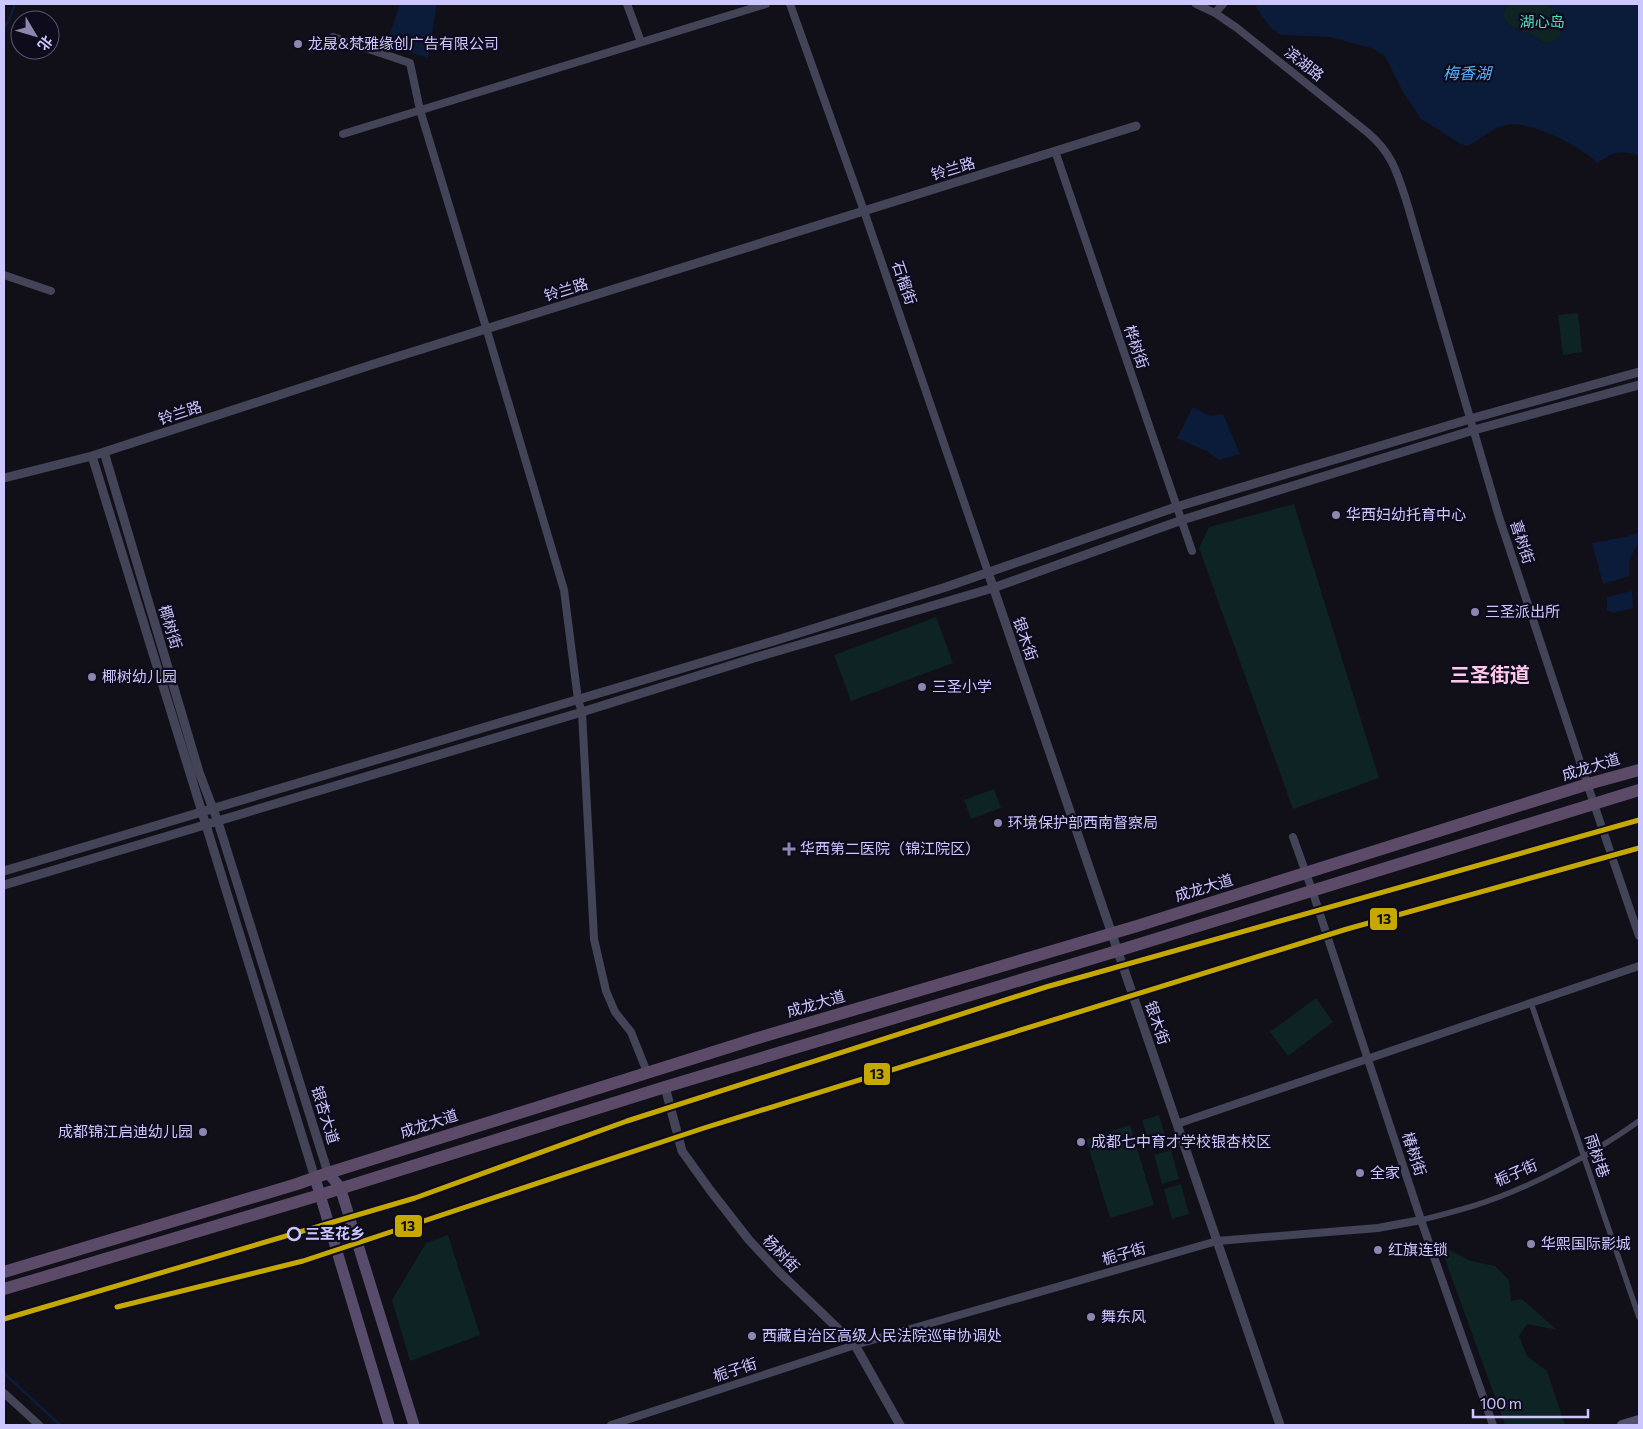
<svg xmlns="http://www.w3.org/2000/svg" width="1643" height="1429" font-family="Commissioner,'Noto Sans SC',sans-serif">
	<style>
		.green { fill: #0e2323 }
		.water { fill: #0b1c3a }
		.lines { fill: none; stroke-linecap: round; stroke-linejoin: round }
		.stream { stroke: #0b1c3a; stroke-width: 2.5 }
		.pedestrian { stroke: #444459; stroke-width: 5.5 }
		.minor { stroke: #444459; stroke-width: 8 }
		.tertiary { stroke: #444459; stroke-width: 9 }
		.secondary { stroke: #51506d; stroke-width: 10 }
		.primary { stroke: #584c6c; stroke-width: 11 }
		.trunk { stroke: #5c4b68; stroke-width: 12 }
		.metro-1-casing { stroke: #0e0b1c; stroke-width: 9 }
		.metro-1 { stroke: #c5a900; stroke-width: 5 }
		.poi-dot { fill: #8b87ae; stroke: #0e0b1c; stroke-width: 2 }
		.stop-dot { fill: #0e0b1c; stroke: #cdc7ff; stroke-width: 2.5 }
		.labels { text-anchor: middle; stroke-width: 4.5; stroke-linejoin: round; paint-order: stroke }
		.park-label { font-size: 15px; fill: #53debb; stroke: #0e0b1c }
		.poi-label { font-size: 15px; fill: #cdc7ff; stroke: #0e0b1c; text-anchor: start }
		.street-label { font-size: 15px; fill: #cdc7ff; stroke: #0e0b1c }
		.stop-label { font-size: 15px; font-weight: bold; fill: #cdc7ff; stroke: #0e0b1c; text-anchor: start }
		.water-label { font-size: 16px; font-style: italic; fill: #55b1ff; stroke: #0e0b1c }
		.district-label { font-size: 20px; font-weight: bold; fill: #ffc9ec; stroke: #0e0b1c }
		.line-badge { stroke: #0e0b1c; stroke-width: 2 }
		.pale-badge-label { font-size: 14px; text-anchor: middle; font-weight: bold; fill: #111 }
	</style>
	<rect width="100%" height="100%" fill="#110f18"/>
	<path class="green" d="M1507,4h39l13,11 2,11 -1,10 -5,5 -9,3c-6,-3 -12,-8 -18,-11 -15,-5 -31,-9 -21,-29z
		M1578,313l4,39 -19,3 -5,-40z
		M1294,504l85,274 -86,31 -94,-261 10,-21z
		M936,617l17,46 -102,38 -17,-46z
		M994,789l7,19 -30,11 -7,-19z
		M1316,998l17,24 -45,34 -18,-24z
		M1159,1115l9,30 -17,5 -9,-30z
		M1130,1125l24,80 -44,13 -24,-79z
		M1171,1150l8,29 -17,5 -8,-29z
		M1181,1184l8,30 -17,5 -8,-30z
		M448,1235l32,100 -70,26 -18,-61 34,-57z
		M1440,1245l31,16 24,5 14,14 2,21 11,-2 35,31 -30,-6 -8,12 8,20 20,15 18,54h-60z"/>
	<path class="water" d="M400,4h37l-9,54 -42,-13z
		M1257,4h250c-10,20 6,24 21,29 6,3 12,8 18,11l9,-3 5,-5 1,-10 -2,-11 -13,-11h93v151c-22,-5 -23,-4 -42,8 -14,-16 -70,-44 -91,-38 -14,3 -26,14 -38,21l-7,-2 -40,-25 -18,-27 -18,-36 -14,-8 -41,-11 -50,-2 -11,-9 -13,-19z
		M1193,407l17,9 13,-2 17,40 -21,6 -11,-8 -31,-14z
		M1637,533c6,11 -4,16 -7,26 -2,5 0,12 -1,17l-26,8 -11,-41 33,-6z
		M1632,591l1,17 -19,5 -7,-3v-13z"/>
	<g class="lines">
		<path class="stream" d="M4,28l6,-10 5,-14
			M4,1373l56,52"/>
		<path class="pedestrian" d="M1531,1003l108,314
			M1421,1220c17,-4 35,-9 52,-14 55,-17 119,-51 166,-85"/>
		<path class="minor" d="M627,4l14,38
			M790,4l74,207 124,361
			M1196,4l19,9 22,15 130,104c25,21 30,40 40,71l92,314 95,287 45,132
			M1215,13l8,-9
			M333,37l77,26 10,47 65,214 79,266 14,110 4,12 12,227 12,52 9,21 16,20 16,40
			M343,134l423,-130
			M1055,151l137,400
			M4,275l47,16
			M1293,837l19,53 109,330 72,205
			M1177,1124l462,-158
			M4,1393l35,32
			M611,1425l244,-80 362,-104 161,-13 43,-8"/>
		<path class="tertiary" d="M104,452l95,320 19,50 110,351
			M92,456l223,722
			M4,478l88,-22 282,-92 762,-238
			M988,572l292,853
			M4,871l773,-231 169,-53 230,-80 294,-88 169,-47
			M4,885l578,-173 172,-54 239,-70 189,-68 292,-90 165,-45
			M665,1087l17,64 28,39 39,50 30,32 76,73 45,80"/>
		<path class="secondary" d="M1622,1425l17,-5"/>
		<path class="primary" d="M328,1173l12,14 74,238
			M315,1178l74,247"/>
		<path class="trunk" d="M4,1272l293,-88 31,-11 430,-135 379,-112 451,-142 51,-14
			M4,1289l316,-94 345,-108 452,-136 522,-161"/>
		<defs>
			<path id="metro-1" d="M117,1307l186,-46 401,-133 643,-199 292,-81
				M4,1319l411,-121 212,-77 419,-134 593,-167"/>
		</defs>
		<use href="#metro-1" class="metro-1-casing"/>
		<use href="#metro-1" class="metro-1"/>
	</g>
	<g class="poi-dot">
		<circle cx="298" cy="44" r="5"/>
		<circle cx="1336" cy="515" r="5"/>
		<circle cx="1475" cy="612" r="5"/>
		<circle cx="92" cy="677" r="5"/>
		<circle cx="922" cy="687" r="5"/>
		<circle cx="998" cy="823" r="5"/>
		<path d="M786.5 841.5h5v5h5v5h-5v5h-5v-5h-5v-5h5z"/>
		<circle cx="203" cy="1132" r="5"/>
		<circle cx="1081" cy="1142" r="5"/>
		<circle cx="1360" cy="1173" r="5"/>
		<circle cx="1531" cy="1244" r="5"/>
		<circle cx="1378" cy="1250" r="5"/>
		<circle cx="1091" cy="1317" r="5"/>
		<circle cx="752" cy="1336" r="5"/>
	</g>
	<circle class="stop-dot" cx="294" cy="1234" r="6"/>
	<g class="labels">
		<g class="park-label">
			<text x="1542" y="27">湖心岛</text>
		</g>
		<g class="poi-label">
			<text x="308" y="49">龙晟&amp;梵雅缘创广告有限公司</text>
			<text x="1346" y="520">华西妇幼托育中心</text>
			<text x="1485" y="617">三圣派出所</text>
			<text x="102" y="682">椰树幼儿园</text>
			<text x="932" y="692">三圣小学</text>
			<text x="1008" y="828">环境保护部西南督察局</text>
			<text x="800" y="854">华西第二医院（锦江院区）</text>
			<text x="193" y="1137" text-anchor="end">成都锦江启迪幼儿园</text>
			<text x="1091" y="1147">成都七中育才学校银杏校区</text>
			<text x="1370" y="1178">全家</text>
			<text x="1541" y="1249">华熙国际影城</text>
			<text x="1388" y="1255">红旗连锁</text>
			<text x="1101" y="1322">舞东风</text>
			<text x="762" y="1341">西藏自治区高级人民法院巡审协调处</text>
		</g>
		<g class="street-label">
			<text transform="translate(1304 64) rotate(38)" y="5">滨湖路</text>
			<text transform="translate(953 169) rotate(-17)" y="5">铃兰路</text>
			<text transform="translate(904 283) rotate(71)" y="5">石榴街</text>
			<text transform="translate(566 290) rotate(-17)" y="5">铃兰路</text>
			<text transform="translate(1136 347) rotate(71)" y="5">桦树街</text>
			<text transform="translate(180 413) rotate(-18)" y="5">铃兰路</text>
			<text transform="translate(1522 542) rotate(72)" y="5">喜树街</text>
			<text transform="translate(170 627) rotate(73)" y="5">椰树街</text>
			<text transform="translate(1025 639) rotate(71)" y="5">银木街</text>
			<text transform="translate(1591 767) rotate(-17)" y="5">成龙大道</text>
			<text transform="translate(1204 888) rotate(-17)" y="5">成龙大道</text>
			<text transform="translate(816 1004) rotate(-16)" y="5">成龙大道</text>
			<text transform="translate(1157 1023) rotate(71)" y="5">银木街</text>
			<text transform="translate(325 1115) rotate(73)" y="5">银杏大道</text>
			<text transform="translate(429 1124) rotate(-18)" y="5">成龙大道</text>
			<text transform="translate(1414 1154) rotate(72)" y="5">椿树街</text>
			<text transform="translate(1597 1156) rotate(71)" y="5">雨树巷</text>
			<text transform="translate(1516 1173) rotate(-23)" y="5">栀子街</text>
			<text transform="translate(781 1254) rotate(46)" y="5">杨树街</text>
			<text transform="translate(1124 1254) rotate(-16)" y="5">栀子街</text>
			<text transform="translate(735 1370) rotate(-18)" y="5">栀子街</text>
		</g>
		<g class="stop-label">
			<text x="305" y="1239">三圣花乡</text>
		</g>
		<g class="water-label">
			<text x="1467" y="79">梅香湖</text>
		</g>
		<g class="district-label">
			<text x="1490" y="682">三圣街道</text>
		</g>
	</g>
	<g class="line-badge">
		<rect x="1369" y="907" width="29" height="24" rx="5" fill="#c5a900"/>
		<rect x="863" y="1062" width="28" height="24" rx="5" fill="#c5a900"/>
		<rect x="394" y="1214" width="29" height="24" rx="5" fill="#c5a900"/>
	</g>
	<g class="pale-badge-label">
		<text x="1384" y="924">13</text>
		<text x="877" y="1079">13</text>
		<text x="408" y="1231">13</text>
	</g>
	<rect width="1643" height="1429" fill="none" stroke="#cdc7ff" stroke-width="10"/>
	<g transform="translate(35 35) rotate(128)"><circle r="24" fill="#0e0b1c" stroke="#5a5677"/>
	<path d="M0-4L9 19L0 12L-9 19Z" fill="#8b87ae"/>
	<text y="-8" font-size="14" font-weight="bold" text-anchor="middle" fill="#cdc7ff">北</text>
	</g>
	<path d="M1473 1409v8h115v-8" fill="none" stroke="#cdc7ff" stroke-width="2.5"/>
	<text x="1480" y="1409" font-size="15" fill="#cdc7ff" stroke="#0e0b1c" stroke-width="4" paint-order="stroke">100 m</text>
</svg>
